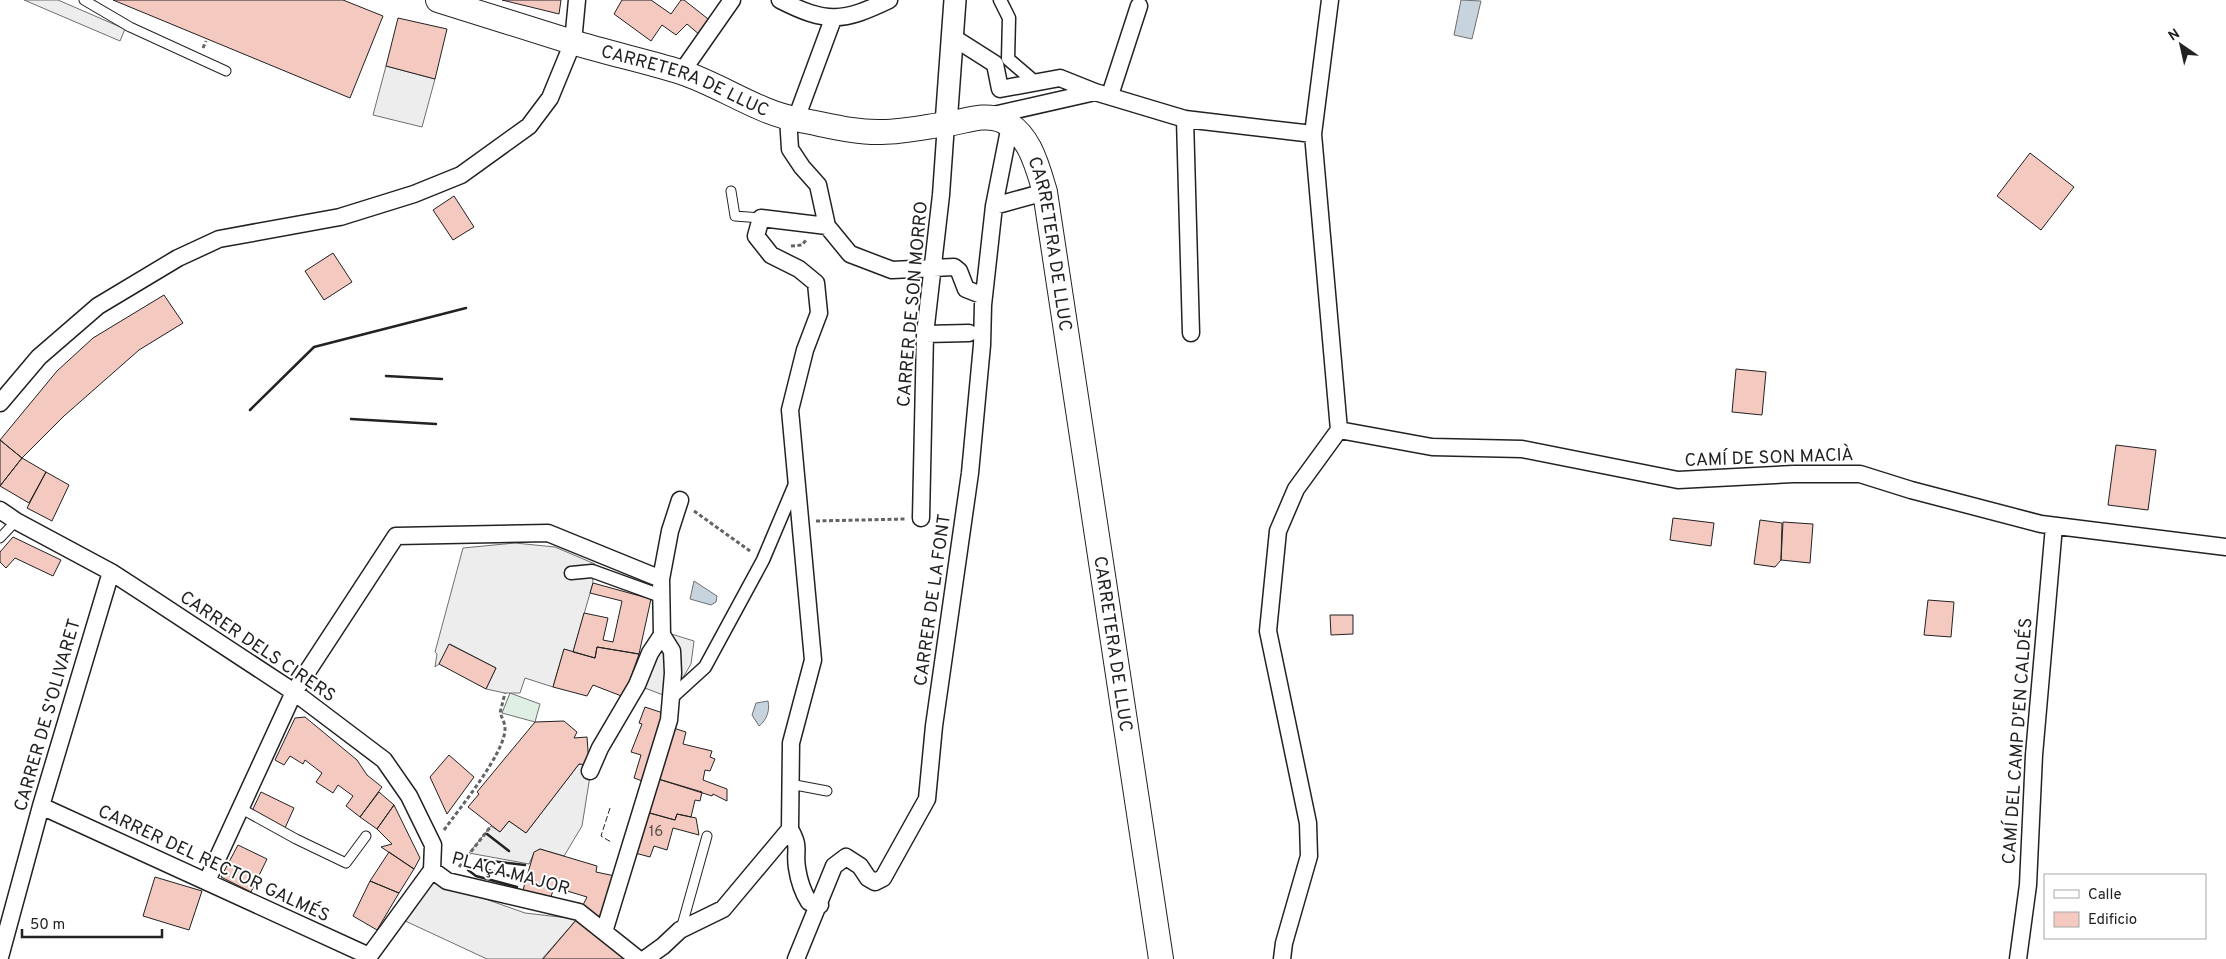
<svg xmlns="http://www.w3.org/2000/svg" width="2226" height="959" font-family="Overpass,sans-serif">
	<style>
		.green { fill: #e0efe3; stroke: #6f6f6f }
		.parking { fill: #ededed; stroke: #6f6f6f }
		.water { fill: #c7d3dd; stroke: #6f6f6f }
		.building { fill: #f3c9c0; stroke: #222 }
		.lines { fill: none; stroke-linecap: round; stroke-linejoin: round }
		.service-casing { stroke: #222; stroke-width: 11 }
		.pedestrian-casing { stroke: #222; stroke-width: 15 }
		.minor-casing { stroke: #222; stroke-width: 19 }
		.tertiary-casing { stroke: #222; stroke-width: 24 }
		.secondary-casing { stroke: #222; stroke-width: 26 }
		.path { stroke: #646464; stroke-width: 3; stroke-dasharray: 4 2.5; stroke-linecap: butt }
		.service { stroke: #fff; stroke-width: 9 }
		.pedestrian { stroke: #fff; stroke-width: 12 }
		.minor { stroke: #fff; stroke-width: 16 }
		.tertiary { stroke: #fff; stroke-width: 21 }
		.secondary { stroke: #fff; stroke-width: 24 }
		.fence { stroke: #222; stroke-width: 1; stroke-dasharray: 6 2.5; stroke-linecap: butt }
		.wall { stroke: #222; stroke-width: 2.5 }
		.labels { text-anchor: middle; stroke-width: 4; stroke-linejoin: round; paint-order: stroke }
		.number-label { font-size: 15px; fill: #564c4a }
		.street-label { font-size: 18px; fill: #222; stroke: #fff }
	</style>
	<rect width="100%" height="100%" fill="#fff"/>
	<path class="green" d="M510,693l30,11 -5,18 -33,-9z"/>
	<path class="parking" d="M24,0h34l67,29 -5,12z
		M386,66l49,13 -13,48 -49,-12z
		M515,543l40,4 40,17 -3,7 1,12 -20,69 -9,-3 -11,38 -28,-9 -5,15h-15l-19,-4 10,-21 -46,-24 -11,20 -4,3 2,-13 -2,-2 28,-104z
		M668,633l26,8 -3,23 -20,34 -34,-13z
		M579,764l10,1 1,11 -8,50 -18,30 -24,-7 -6,4 -5,11 -60,-11 22,-27 9,6 9,-11 17,12z
		M426,878l99,35 52,6 -35,40h-55l-86,-40z"/>
	<path class="water" d="M1461,0l20,1 -9,38 -18,-4z
		M694,581l23,15 -1,6 -5,3 -21,-6z
		M768,701c2,9 -1,19 -9,25l-7,-11 4,-12z"/>
	<path class="building" d="M113,0h230l40,16 -33,82z
		M502,0h59l-2,14z
		M622,0h29l20,14 10,-14h3l28,22 -11,14 -14,-12 -11,11 -14,-10 -11,16 -37,-27z
		M398,18l49,11 -12,50 -49,-13z
		M2030,153l44,34 -33,43 -44,-34z
		M454,196l20,31 -21,13 -20,-30z
		M333,253l19,29 -28,18 -19,-29z
		M164,295l19,28 -44,27 -75,66 -42,42 -22,-18 57,-69 36,-33z
		M1736,369l30,3 -4,43 -30,-3z
		M0,440l22,18 -22,28z
		M2116,445l40,5 -8,60 -40,-5z
		M22,458l24,14 -17,31 -29,-17z
		M46,472l23,13 -17,36 -25,-13z
		M1673,518l41,5 -3,23 -41,-6z
		M1760,520l22,3 -1,37 -6,7 -21,-3z
		M1783,522l30,2 -3,39 -29,-3z
		M13,537l48,23 -8,16 -38,-18 -9,10 -6,-6v-10z
		M593,583l58,16 -12,55 -42,-7 -2,11 -22,-6 11,-39 24,5 -5,22 10,2 9,-41 -32,-8z
		M1928,600l26,2 -3,35 -27,-2z
		M1330,615h23v19l-22,1z
		M449,644l47,24 -10,21 -47,-25z
		M597,647l42,7 -15,43 -31,-12 -6,11 -34,-9 11,-38 31,9z
		M645,707l21,7 -21,68 -11,-4 7,-23 -10,-3 11,-28 -3,-1z
		M305,717l52,43 10,15 15,12 -22,30 -14,-11 7,-10 -15,-11 -5,8 -17,-11 6,-9 -17,-13 -2,4 -13,-8 -6,9 -9,-5 20,-42z
		M564,721l13,11 -3,6 13,-1 2,28 -10,-1 -53,69 -17,-12 -9,11 -32,-25 11,-13 -2,-2 58,-70z
		M670,727l16,5 -3,12 29,7 -2,6 5,2 -5,12 -5,-1 -2,10 24,9v12l-14,-7 -1,2 -57,-18z
		M449,755l25,22 -27,37 -17,-37z
		M655,778l47,14 -2,9 -5,-1 -4,17 -14,-3 -2,6 -29,-8z
		M261,792l33,16 -9,20 -33,-17z
		M379,792l15,13 -17,24 -17,-12z
		M394,805l26,53 -6,11 -33,-22 11,-3 -15,-15z
		M646,812l29,8 2,-6 19,4 3,17 -26,-7 -6,22 -13,-4 -4,11 -15,-4z
		M238,845l29,14 -16,33 -30,-15z
		M540,849l57,17 -1,6 19,4 -11,39 -6,2 -15,-12 4,-8 -33,-10 -3,10 -28,-7 11,-38z
		M389,852l25,17 -15,24 -29,-12z
		M155,877l47,14 -13,39 -46,-14z
		M370,881l29,12 -22,37 -24,-14z
		M577,919l50,40h-84z"/>
	<g class="lines">
		<defs>
			<path id="service" d="M84,0l46,27 96,44
				M731,191l4,25 26,2
				M0,538l16,-17
				M790,784l37,7
				M240,808l56,31 50,24 20,-27
				M681,929l26,-93"/>
			<path id="pedestrian" d="M1000,0l9,18 -1,41 28,24
				M571,573l21,-2 69,25
				M671,698l34,-31 58,-107 33,-78"/>
			<path id="minor" d="M780,0c47,24 63,22 109,0
				M951,36l44,28 5,25 60,-11 35,14 -106,24
				M681,73l51,-73
				M1095,92l90,27 128,15
				M1110,95l29,-89
				M788,117l2,32 12,18 16,18 9,41 23,28 42,16 62,-3 5,4 7,18 18,7
				M796,119l37,-100
				M1185,119l6,214
				M994,206l51,-14
				M925,334l44,-1
				M0,403l39,-46 59,-51 80,-48 41,-19 121,-22 74,-23 47,-19 68,-49 21,-28 23,-56 4,-42
				M1339,430l93,17 90,2 156,31 115,-6h67l51,16 130,34 185,23
				M0,510l16,11 95,51 40,26 143,94 90,68 25,36 24,49 -1,25
				M921,518l4,-184 16,-139 5,-71
				M590,771l10,-23 37,-63 13,-32 12,-18 -1,-56 9,-48 10,-31
				M41,806l328,150
				M790,829c11,20 4,20 7,39 2,13 5,23 12,34l11,3
				M432,870l15,11 132,31 59,47
				M207,881l87,-189 102,-156 152,-3 113,46
				M604,932l65,-212 4,-47 -1,-22 -10,-16
				M0,957l41,-151 70,-234
				M367,959l65,-89
				M645,959l18,-13 17,-16 43,-21 67,-80 1,-86 22,-83 -23,-250 15,-60 14,-37 -3,-30 -17,-14 -28,-14 -15,-19 5,-18 66,8
				M796,959l38,-93 12,-9 14,9 8,12 7,4 8,-4 44,-79 7,-73 36,-253 12,-128 1,-40 11,-99 16,-81
				M1282,959l2,-16 25,-87 -1,-33 -40,-192 10,-100 18,-42 43,-59 -26,-296 17,-134
				M2018,959l10,-74 6,-130 20,-229"/>
			<path id="tertiary" d="M946,124l9,-124"/>
			<g id="secondary">
				<path id="s1" d="M438,0c45,14 89,28 134,42 36,11 73,19 109,30 40,13 77,41 119,48 27,5 55,13 82,12 21,0 43,-5 64,-8 18,-2 37,-11 55,-4 28,12 36,45 44,72l116,767"/>
			</g>
		</defs>
		<use href="#service" class="service-casing"/>
		<use href="#pedestrian" class="pedestrian-casing"/>
		<use href="#minor" class="minor-casing"/>
		<use href="#tertiary" class="tertiary-casing"/>
		<use href="#secondary" class="secondary-casing"/>
		<path class="path" d="M203,48l3,-7
			M791,246l11,-1 4,-5
			M694,511l56,40
			M816,521l89,-2
			M444,830c15,-21 62,-78 61,-102 0,-5 -3,-10 -5,-15l5,-20
			M459,867l32,-41"/>
		<use href="#service" class="service"/>
		<use href="#pedestrian" class="pedestrian"/>
		<use href="#minor" class="minor"/>
		<use href="#tertiary" class="tertiary"/>
		<use href="#secondary" class="secondary"/>
		<path class="fence" d="M610,808l-9,28 10,6"/>
		<path class="wall" d="M386,376l56,3
			M250,410l64,-63 152,-39
			M351,419l85,5
			M487,834l22,17
			M483,860l42,5
			M476,863l5,5 40,11
			M468,870l8,6 41,11"/>
	</g>
	<g class="labels">
		<g class="number-label">
			<text x="656" y="836">16</text>
		</g>
		<g class="street-label">
			<text dy="6" stroke="none"><textPath href="#s1" startOffset="260">CARRETERA DE LLUC</textPath></text>
			<text dy="6" stroke="none"><textPath href="#s1" startOffset="725">CARRETERA DE LLUC</textPath></text>
			<text transform="translate(912 304) rotate(-85)" y="6">CARRER DE SON MORRO</text>
			<text transform="translate(1769 457) rotate(-2)" y="6">CAMÍ DE SON MACIÀ</text>
			<text transform="translate(932 600) rotate(-82)" y="6">CARRER DE LA FONT</text>
			<text dy="6" stroke="none"><textPath href="#s1" startOffset="1130">CARRETERA DE LLUC</textPath></text>
			<text transform="translate(258 646) rotate(34)" y="6">CARRER DELS CIRERS</text>
			<text transform="translate(47 715) rotate(-74)" y="6">CARRER DE S'OLIVARET</text>
			<text transform="translate(2017 741) rotate(-86)" y="6">CAMÍ DEL CAMP D'EN CALDÉS</text>
			<text transform="translate(214 863) rotate(25)" y="6">CARRER DEL RECTOR GALMÉS</text>
			<text transform="translate(511 873) rotate(15)" y="6">PLAÇA MAJOR</text>
		</g>
	</g>
	<rect x="2044" y="874" width="162" height="65" fill="#ffffff" stroke="#a7a7a7"/>
	<rect x="2054" y="890" width="25" height="8" fill="#ffffff" stroke="#a7a7a7"/>
	<text x="2088" y="899" font-size="15" fill="#222222">Calle</text>
	<rect x="2054" y="912" width="25" height="15" fill="#f3c9c0" stroke="#a7a7a7"/>
	<text x="2088" y="924" font-size="15" fill="#222222">Edificio</text>
	<g transform="translate(2181 45) rotate(326)" stroke="#ffffff" stroke-width="4" paint-order="stroke">
	<path d="M0-4L9 19L0 12L-9 19Z" fill="#222222"/>
	<text y="-8" font-size="14" font-weight="bold" text-anchor="middle" fill="#222222">N</text>
	</g>
	<path d="M22 929v8h140v-8" fill="none" stroke="#222222" stroke-width="2.5"/>
	<text x="30" y="929" font-size="15" fill="#222222" stroke="#ffffff" stroke-width="4" paint-order="stroke">50 m</text>
</svg>
